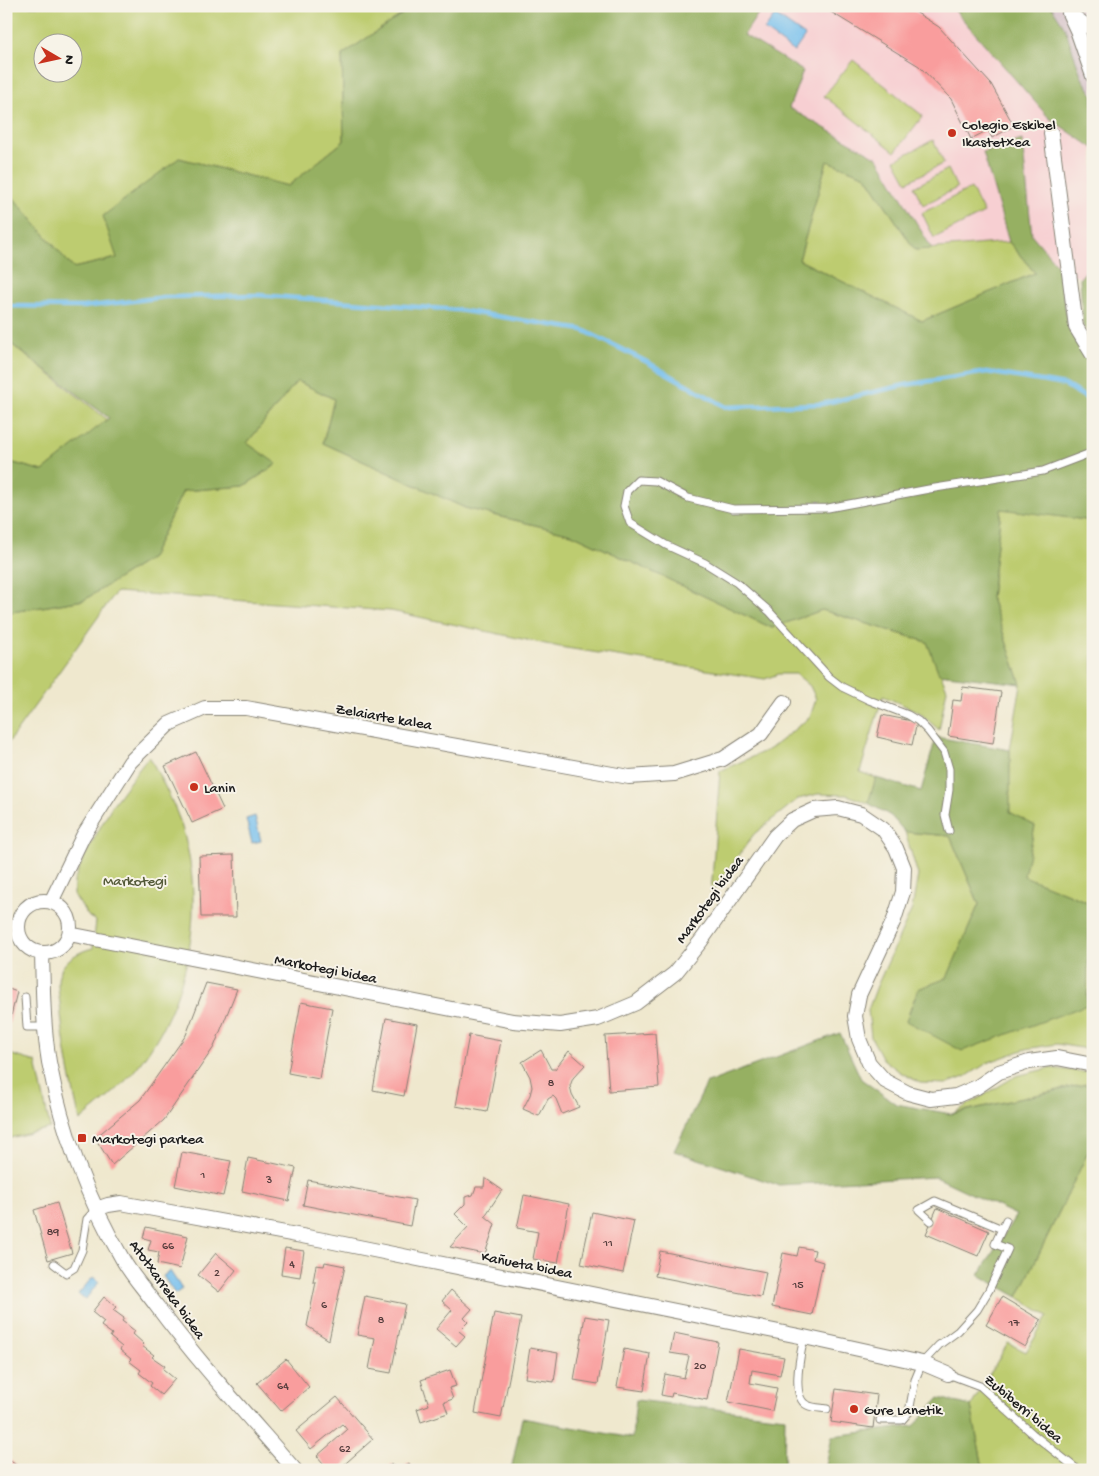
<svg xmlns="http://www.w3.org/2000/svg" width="1099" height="1476" font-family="'Gochi Hand',sans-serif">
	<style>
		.built { fill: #f7cfd2 }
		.industrial { fill: #d2bdc6 }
		.green { fill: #bdcc6f; stroke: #6c7446; fill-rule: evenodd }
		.forest { fill: #96b062; stroke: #59663f }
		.water { fill: #75bfee; stroke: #486e85 }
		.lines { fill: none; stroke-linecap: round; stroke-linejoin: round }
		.stream { stroke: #75bfee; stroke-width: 4.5 }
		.building { fill: #f99d9d }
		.lane-casing { stroke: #868275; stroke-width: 9 }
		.street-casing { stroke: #868275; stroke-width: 16 }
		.lane { stroke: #fff; stroke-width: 7 }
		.street { stroke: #fff; stroke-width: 14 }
		.poi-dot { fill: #c8321e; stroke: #f7f3e8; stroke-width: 2 }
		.labels { text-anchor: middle; stroke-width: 4; stroke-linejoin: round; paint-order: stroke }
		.number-label { font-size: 12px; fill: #533c3c }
		.poi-label { font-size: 15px; fill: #1c1c1c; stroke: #f7f3e8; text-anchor: start }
		.street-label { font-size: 15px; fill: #1c1c1c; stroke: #f7f3e8 }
		.park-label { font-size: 15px; fill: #545a39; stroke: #f7f3e8 }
	</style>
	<rect width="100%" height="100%" fill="#f7f3e8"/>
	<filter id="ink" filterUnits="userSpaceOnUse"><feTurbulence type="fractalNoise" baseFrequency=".02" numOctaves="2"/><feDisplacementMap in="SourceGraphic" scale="10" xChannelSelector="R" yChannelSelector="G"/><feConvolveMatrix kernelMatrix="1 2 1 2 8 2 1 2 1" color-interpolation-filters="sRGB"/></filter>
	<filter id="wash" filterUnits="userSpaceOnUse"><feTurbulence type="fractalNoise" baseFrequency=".0096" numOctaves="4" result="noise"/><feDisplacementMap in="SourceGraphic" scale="20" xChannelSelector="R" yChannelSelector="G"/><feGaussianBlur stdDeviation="1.12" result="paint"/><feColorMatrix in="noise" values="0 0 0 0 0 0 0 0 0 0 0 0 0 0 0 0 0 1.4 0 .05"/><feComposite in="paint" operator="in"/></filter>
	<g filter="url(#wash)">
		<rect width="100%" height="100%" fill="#efe8ce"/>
		<path class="built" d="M763,6h188l98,112 44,30v115l-13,15 -22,-12 -26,-31 -23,7 -77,7 -54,-91 -89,-50 -45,-73z"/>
		<path class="industrial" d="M1051,6h42v89l-11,-17 -17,-50z"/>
		<path class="green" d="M6,6h408l-72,49 2,86 -56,45 -109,-28 -62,100 -44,10 -67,-79zM42,42h30v30h-30z
			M853,60l70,56 -28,36 -71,-56z
			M933,140l11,23 -37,19 -12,-22z
			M827,161l39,15 49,74 94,-8 26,31 -113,48 -123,-61z
			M948,169l9,19 -34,17 -9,-18z
			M971,188l13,25 -50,25 -12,-25z
			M6,340l102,80 -65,51 -37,-10z
			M297,381l37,18 -11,44 142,65 107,26 200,94 50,-18 105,32 20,47 -8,41 -20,-18 -36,-16 -23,76 16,6 -8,25 -21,-8 -29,-1 -20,5 -44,35 -43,60 9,-123 50,-22 40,-32 6,-18 -6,-13 -14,-12h-18l-13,5 -205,-32 -169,-36 -275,-19 -110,154v-133l78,-13 67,-42 32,-67 61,-5 32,-21 -29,-22z
			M1001,508l92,13v529l-36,-6 -31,5 -37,13 -22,14 -21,8 -26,-1 -20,-11 -17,-13 -12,-22 -3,-27 9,-24 35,-77 6,-34 -13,-43 45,4 29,68 -32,75 -29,10 -12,32 184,-118 -67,-27 12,-50 -26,-14 1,-62 11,-66 -30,-86z
			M149,756c11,21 23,43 31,65 29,87 9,189 -52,257 -14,16 -32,29 -48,43 -9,-39 -17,-78 -20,-118 -1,-9 -4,-23 0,-31 5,-13 20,-21 33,-24l3,-27 -7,-4 -15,-22v-14l10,-24 29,-53z
			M6,1053l30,9 14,66 -44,11z
			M1050,1068l43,5v18l-7,-7 -132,29 62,-37z
			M1093,1142v328h-103l-8,-7 -11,-57 37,-63 18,9 22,-36 -30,-19z"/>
		<path class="forest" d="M414,6h349l-19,29 59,36 -14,37 89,50 54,91 -17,1 -49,-74 -39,-15 -28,99 123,61 113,-48 -26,-31 -26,-90 39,-12 10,95 26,31 11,64 24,39v152l-92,-12 -10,89 30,86 -82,-10 -12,-32 -105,-32 -50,18 -200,-94 -107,-26 -142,-65 11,-44 -37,-18 -50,62 30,21 -33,22 -61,5 -32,67 -67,42 -78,13v-152l37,10 66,-53 -103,-78v-151l67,79 44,-10 -14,-42 76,-58 109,28 56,-45 -2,-86z
			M951,6h100l14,22 17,50 11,17v53l-44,-30z
			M1093,263v79l-10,-16 -3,-48z
			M936,737l74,13v62l25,14 -11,50 66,27 -3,102 -125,46 -56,-30 12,-32 29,-11 32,-74 -29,-68 -45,-4 -14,-16 -23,-13 8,-25 45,13z
			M840,1033l21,46 35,25 55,10 135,-30 7,7v51l-75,155 -39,-22 37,-60 -80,-38 -158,8 -104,-34 33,-68z
			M939,1398l32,8 11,57 8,7h-165l7,-34 82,-10z
			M636,1400l149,17 -1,53h-273l11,-52 110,20z"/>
		<path class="water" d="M775,15l30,21 -11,16 -30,-22z
			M255,816l6,25 -9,2 -6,-24z
			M170,1271l12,18 -7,5 -12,-18z
			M93,1277l6,5 -14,18 -7,-6z"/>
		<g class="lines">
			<path class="stream" d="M6,306l77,1 82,-10 92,-2 201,15 125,20 64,32 79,45 95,-3 84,-19 82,-13 78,13 28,17"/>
		</g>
		<g id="blocks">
			<path class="building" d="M821,6h85l33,21 52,57 23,42 -22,12 -4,-8 -17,9 -20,-40 -32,-33z
				M963,687l38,5 -8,51 -45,-7 5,-36 8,1z
				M882,715l35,7 -5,23 -35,-8z
				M196,752l27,57 -31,14 -27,-57z
				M234,855l2,62h-35l-2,-61z
				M206,983l31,6 -23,58 -50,73 -52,45 -17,-27 45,-38 46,-65z
				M6,988l11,4 -9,36h-2z
				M301,1002l31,6 -13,71 -31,-6z
				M386,1018l31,6 -13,72 -31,-6z
				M655,1033l4,54 -50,4 -4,-55z
				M469,1035l32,6 -14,71 -31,-6z
				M541,1050l10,19h4l14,-18 16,14 -12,13 -3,8 2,8 7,13 -17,7 -6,-15 -3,-3 -5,3 -9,17 -16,-7 7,-14 2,-8 -2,-10 -8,-15z
				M182,1152l49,9 -8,35 -48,-10z
				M248,1158l48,10 -7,33 -47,-10z
				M485,1178l17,12 -17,26 10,8 -10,30 -35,-7 18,-20 -13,-13 10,-10v-7l8,-2 3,-8h8z
				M308,1180l107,20 -5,26 -107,-21z
				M524,1195l45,9 -11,59 -25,-4 5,-27 -21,-4z
				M57,1203l15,50 -24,7 -14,-50z
				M937,1208l52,23 -11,25 -52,-22z
				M592,1212l42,9 -11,52 -42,-9z
				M146,1227l42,9 -8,33 -23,-5 2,-12 -11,-2 3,-10 -8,-2z
				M799,1247l16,3 -2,9 10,3 -11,53 -40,-8 11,-54 14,3z
				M285,1248l19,3 -4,26 -19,-3z
				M660,1251l106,21 -5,25 -106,-21z
				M216,1253l20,17 -17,22 -21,-17z
				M325,1262l20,4 -16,74 -22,-14 9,-44h-3l3,-17 8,1z
				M451,1290l21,19 -8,9 4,4 -9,9 6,5 -9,10 -20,-17 16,-19 -10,-9z
				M365,1296l40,8 -14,69 -22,-4 6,-31 -18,-3z
				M104,1297l12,10 -3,3 11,8 -2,3 13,10 -2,3 11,10 -2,2 12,9 -2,2 13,9 -2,3 12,10 -14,16 -11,-9 2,-3 -13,-10 2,-3 -12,-9 2,-2 -11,-9 2,-3 -12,-10 2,-3 -11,-8 3,-4 -12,-10z
				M1002,1297l39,23 -16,27 -39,-22z
				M494,1313l27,5 -20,100 -26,-5z
				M585,1316l24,4 -11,64 -24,-4z
				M674,1333l44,9 -11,58 -35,-7 -1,4 -10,-2 4,-21 19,4 5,-22 -19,-3z
				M530,1348l28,5 -4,29 -29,-4z
				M624,1349l26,5 -6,37 -27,-4z
				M739,1349l45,8 -4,18 -28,-5 -2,13 27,5 -5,23 -44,-9z
				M286,1359l23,28 -28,24 -24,-28z
				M450,1370l6,16 -7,2 4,11 -9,3 4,11 -27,9 -4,-13 12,-4 -8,-25z
				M836,1389l41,6 -4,33 -42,-6z
				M337,1397l36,42 -35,31h-9l-12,-14 30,-26 -3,-4 -2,-2 -31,25 -15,-18z
				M6,1457l16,13h-16z
				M409,1463l5,7h-14z
				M392,1464l4,6h-13z"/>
		</g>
	</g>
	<g filter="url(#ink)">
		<use href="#blocks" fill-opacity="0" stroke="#868275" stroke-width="1"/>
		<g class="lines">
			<defs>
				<path id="lane" d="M949,831l-4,-16 4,-25v-21l-5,-17 -16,-21 -10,-10 -10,-6 -39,-15 -27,-13 -13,-10 -60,-66 -32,-28 -32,-20 -39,-18 -36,-22 -6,-17 3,-15 11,-11 18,1 32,17 45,11 95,-1 101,-19 114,-18 50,-19
					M25,997l2,30h18
					M931,1221l-12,-11 16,-9 67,28
					M54,1264l12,9 8,-5 8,-18 5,-31 9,-10
					M804,1337c-3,15 -14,60 3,68 6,3 14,3 20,4
					M948,1374l32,12 54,49 44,35
					M880,1420h22l7,-8 6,-32 7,-17 17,-18 19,-14 19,-21 12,-20 19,-41 -13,-5 11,-24"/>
				<path id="street" d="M1069,13l8,17 16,46
					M1070,14l15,11 8,3
					M1051,133l25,194 17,28
					M18 927a26 26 0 1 1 52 0a26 26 0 1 1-52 0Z
					M51,902l32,-66 47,-74 39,-38 36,-16h41l383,69 45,-3 49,-15 38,-25 23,-32
					M69,934l444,87 47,4 38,-6 38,-16 39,-30 26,-32 74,-105 17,-16 22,-10 24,-2 23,6 22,15 13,19 8,20 -1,24 -9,28 -35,75 -4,21 4,23 10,24 16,18 23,12 23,6 25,-3 21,-9 22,-15 30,-10 28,-4 36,7
					M42,953c1,36 1,73 7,109 13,69 39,138 74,198 9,16 22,30 33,45 43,58 92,111 139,165
					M96,1209l12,-4 13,-2 208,38 475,96 118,26 26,11"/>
			</defs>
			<use href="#lane" class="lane-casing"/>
			<use href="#street" class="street-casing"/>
			<use href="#lane" class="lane"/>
			<use href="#street" class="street"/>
		</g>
	</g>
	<g class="poi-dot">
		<circle cx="952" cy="133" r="5"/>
		<circle cx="194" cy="787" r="5"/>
		<rect x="77" y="1133" width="10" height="10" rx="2.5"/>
		<circle cx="854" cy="1409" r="5"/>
	</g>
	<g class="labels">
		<g class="number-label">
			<text x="551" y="1086">8</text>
			<text x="203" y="1178">1</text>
			<text x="269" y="1183">3</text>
			<text x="53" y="1235">89</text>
			<text x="608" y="1246">11</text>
			<text x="168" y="1249">66</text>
			<text x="292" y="1267">4</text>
			<text x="217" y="1276">2</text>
			<text x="798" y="1288">15</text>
			<text x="324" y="1308">6</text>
			<text x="381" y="1323">8</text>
			<text x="1014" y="1326">17</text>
			<text x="700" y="1369">20</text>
			<text x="283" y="1389">64</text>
			<text x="345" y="1452">62</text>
		</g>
		<g class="poi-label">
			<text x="962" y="129">Colegio Eskibel<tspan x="962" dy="17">Ikastetxea</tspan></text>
			<text x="204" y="792">Lanin</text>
			<text x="92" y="1143">Markotegi parkea</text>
			<text x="864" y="1414">Gure Lanetik</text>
		</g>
		<g class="street-label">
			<text transform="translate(384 716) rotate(10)" y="5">Zelaiarte kalea</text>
			<text transform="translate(709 899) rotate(-54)" y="5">Markotegi bidea</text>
			<text transform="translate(326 968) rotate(11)" y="5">Markotegi bidea</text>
			<text transform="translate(527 1264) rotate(11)" y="5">Kañueta bidea</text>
			<text transform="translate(168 1289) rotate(54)" y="5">Atotxarreka bidea</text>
			<text transform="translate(1024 1408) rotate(40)" y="5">Zubiberri bidea</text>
		</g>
		<g class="park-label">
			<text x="135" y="885">Markotegi</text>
		</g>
	</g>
	<rect width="1099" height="1476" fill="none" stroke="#f7f3e8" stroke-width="25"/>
	<g transform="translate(58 58) rotate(99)"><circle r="24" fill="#f7f3e8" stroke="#9f9d96"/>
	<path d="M0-4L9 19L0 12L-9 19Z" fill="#c8321e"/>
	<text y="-8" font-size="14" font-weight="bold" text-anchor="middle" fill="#1c1c1c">N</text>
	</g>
</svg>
